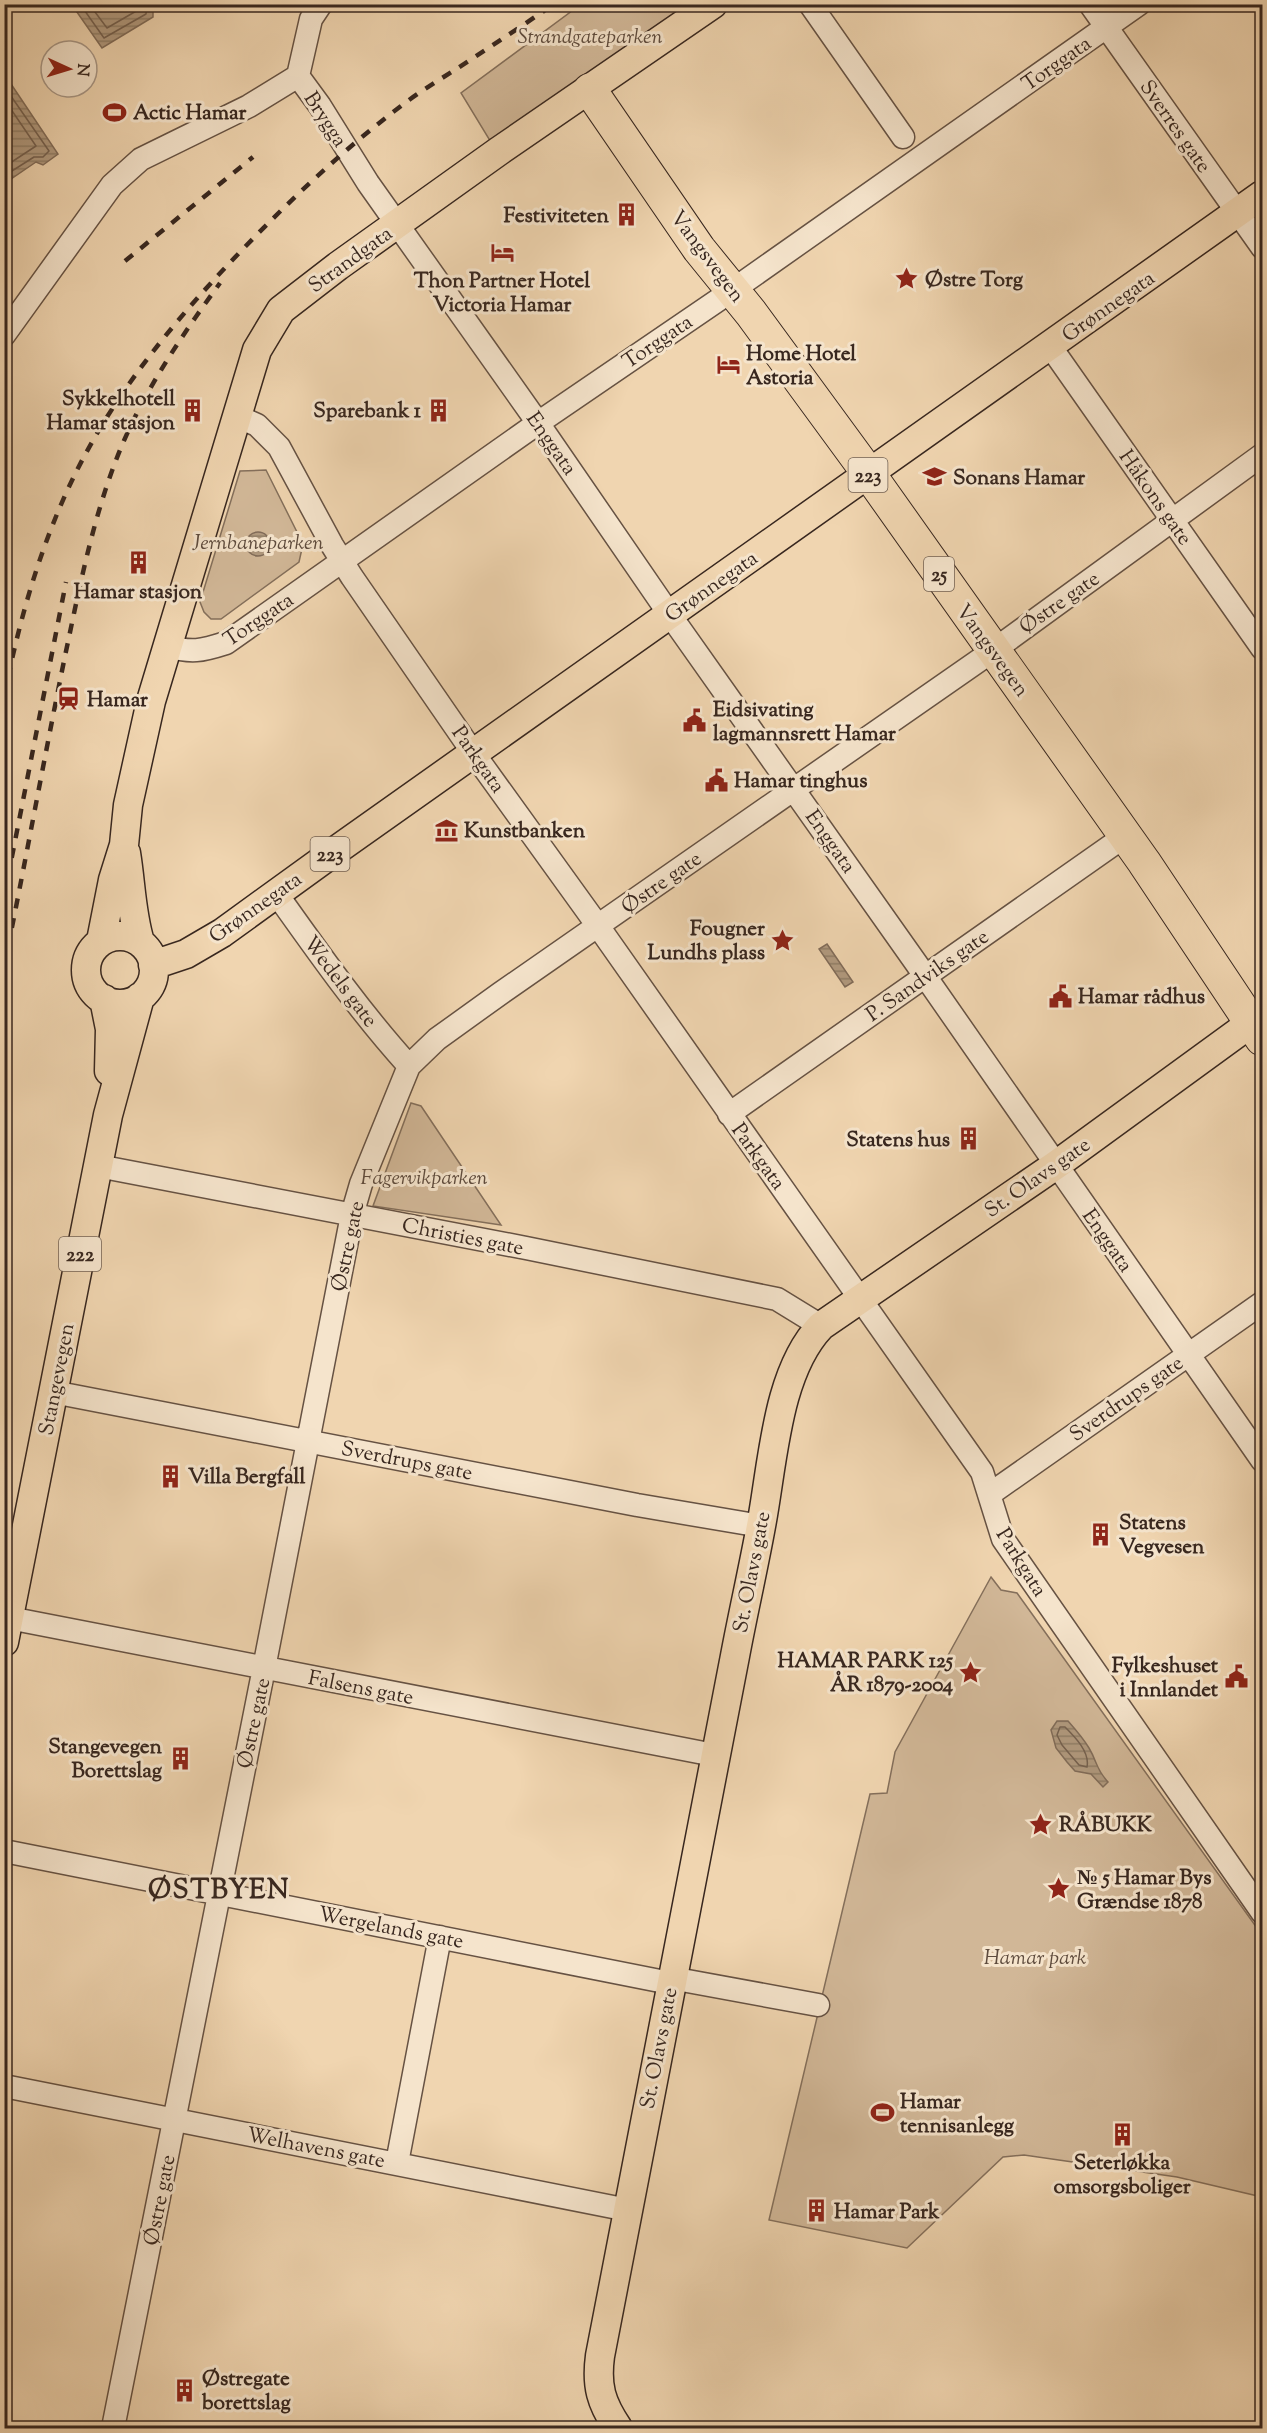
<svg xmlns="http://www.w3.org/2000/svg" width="1267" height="2433" font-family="'Sorts Mill Goudy',serif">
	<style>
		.green { fill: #d1b797; stroke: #846f5b; stroke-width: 1.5 }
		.water { fill: url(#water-rules); stroke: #816c59; stroke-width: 1.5 }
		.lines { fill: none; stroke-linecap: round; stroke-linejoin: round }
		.shore { stroke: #74604f; stroke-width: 1.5 }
		.minor-casing { stroke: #665243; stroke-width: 25 }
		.major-casing { stroke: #38271f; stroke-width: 31 }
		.highway-casing { stroke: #38271f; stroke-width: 35 }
		.minor { stroke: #f5e4cc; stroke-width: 22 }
		.major { stroke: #f0d5b0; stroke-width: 28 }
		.highway { stroke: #f0d5b0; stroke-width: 33 }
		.rail { stroke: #38271f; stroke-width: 4.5; stroke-dasharray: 10 10; stroke-linecap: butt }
		.labels { text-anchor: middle; stroke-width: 6; stroke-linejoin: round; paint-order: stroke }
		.shield { fill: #f5e4cc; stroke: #716053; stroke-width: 1.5 }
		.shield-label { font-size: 20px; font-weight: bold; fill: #38271f }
		.park-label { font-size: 21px; font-style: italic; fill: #5e4b3d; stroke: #f5e4cc }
		.street-label { font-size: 21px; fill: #38271f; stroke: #f5e4cc }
		.poi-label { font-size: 21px; font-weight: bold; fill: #38271f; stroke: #f5e4cc; text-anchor: start }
		.district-label { font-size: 27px; font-weight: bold; letter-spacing: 1.5px; fill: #38271f; stroke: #f5e4cc }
	</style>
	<defs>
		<pattern id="water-rules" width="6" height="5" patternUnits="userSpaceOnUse" patternTransform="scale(1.5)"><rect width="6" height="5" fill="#b19a7f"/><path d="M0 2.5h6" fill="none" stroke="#917e67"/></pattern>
	</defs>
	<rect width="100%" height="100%" fill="#f0d5b0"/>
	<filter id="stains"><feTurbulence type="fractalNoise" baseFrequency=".00333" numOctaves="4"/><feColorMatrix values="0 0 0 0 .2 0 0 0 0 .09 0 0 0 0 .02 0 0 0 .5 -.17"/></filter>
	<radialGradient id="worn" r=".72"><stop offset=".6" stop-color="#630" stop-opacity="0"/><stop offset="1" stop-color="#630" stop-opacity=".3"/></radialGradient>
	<path class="green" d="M580,5h109l-197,139 -31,-51z
		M266,470l37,74 -4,18 -78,57h-10l-7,-7 -4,-10 40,-131z
		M411,1103l10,3 80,119 -128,-19z
		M991,1577l10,13 16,3 245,342v262l-85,-20 -153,-22 -21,2 -96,91 -138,-28 101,-426 17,-1 8,-41z"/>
	<path class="water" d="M72,5h81v12l-51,31z
		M5,75l53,79 -15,11 -7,-3 -31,21z
		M246 544a12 12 0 1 1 24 0a12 12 0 1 1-24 0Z
		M827,944l26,38 -8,5 -26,-38z
		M1057,1721h11c8,9 15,17 21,27 9,15 6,20 19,34l-5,5 -12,-13 -16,-3 -8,-9 -11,-14 -5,-18z"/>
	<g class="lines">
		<path class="shore" d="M80,4l24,34 42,-24 1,-10
			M89,4l18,24 31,-18 2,-6
			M4,86l45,65 -6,6h-9l-30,19
			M4,99l32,47 -32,21
			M1060,1727h5c10,10 25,25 22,40l-8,-2 -17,-20 -5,-10z"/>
		<defs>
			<path id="minor" d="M321,4l-10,15 -13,57 22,30 48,77 170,240 132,192 246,348 346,497
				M810,4l93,133
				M1090,4l172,243
				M4,335l108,-150 29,-26 108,-53 49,-30
				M1050,346l212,302
				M236,416l21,9 22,22 53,98 20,32 122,177 124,172 384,546 21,67 259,373
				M166,646c26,7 35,5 60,-3l312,-220 189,-129 412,-290
				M276,893c42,59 84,119 133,173
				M729,1114l396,-278
				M98,1166l428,82 251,51 44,27
				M53,1392l584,113 124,21
				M990,1494l272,-191
				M9,1618l705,137
				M4,1851l666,132
				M671,1978l147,27
				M4,2086l624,124
				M397,2163l43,-226
				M113,2428l151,-760 88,-453 9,-31 48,-118 28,-27 64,-46 493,-343 268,-195"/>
			<path id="major" d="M126,853c5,30 5,60 14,89
				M86 970a34 34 0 1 1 68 0a34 34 0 1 1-68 0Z
				M101,941l12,-61 11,-35 4,-40 23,-104 106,-351 24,-40 57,-44 161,-115 214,-147
				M153,965l33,-11 36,-21 116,-84 924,-654
				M104,999l6,30 -1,42
				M4,1642l104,-527 32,-118
				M618,2428c-17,-25 -22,-42 -18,-72 44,-233 89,-466 135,-700 8,-43 18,-86 26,-130 12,-62 15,-153 60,-200l235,-161 195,-142"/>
			<path id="highway" d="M590,90l109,159 52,64 118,161 275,388 118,177"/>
		</defs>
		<use href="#minor" class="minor-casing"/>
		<use href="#major" class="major-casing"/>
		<use href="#highway" class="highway-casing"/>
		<use href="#minor" class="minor"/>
		<use href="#major" class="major"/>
		<use href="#highway" class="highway"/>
		<path class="rail" d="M125,261l128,-104
			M4,697c14,-71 33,-140 63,-206 42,-92 105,-168 174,-240 50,-52 102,-101 160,-145 18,-14 38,-26 57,-38 32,-21 64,-42 96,-64
			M4,897l62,-315
			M4,967c21,-103 40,-208 61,-311 17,-80 32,-161 68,-235 24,-49 55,-94 87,-138"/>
	</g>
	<defs>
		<symbol id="stadium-bare" viewBox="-9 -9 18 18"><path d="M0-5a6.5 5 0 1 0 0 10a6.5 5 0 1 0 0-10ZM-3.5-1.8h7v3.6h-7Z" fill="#8f2418" stroke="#f5e4cc" stroke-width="2.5" paint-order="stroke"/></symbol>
		<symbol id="building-bare" viewBox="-9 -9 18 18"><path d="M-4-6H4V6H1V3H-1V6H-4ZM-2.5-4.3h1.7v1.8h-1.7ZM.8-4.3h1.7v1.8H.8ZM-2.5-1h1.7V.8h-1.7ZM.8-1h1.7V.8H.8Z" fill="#8f2418" stroke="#f5e4cc" stroke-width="2.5" paint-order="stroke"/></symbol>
		<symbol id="hotel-bare" viewBox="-9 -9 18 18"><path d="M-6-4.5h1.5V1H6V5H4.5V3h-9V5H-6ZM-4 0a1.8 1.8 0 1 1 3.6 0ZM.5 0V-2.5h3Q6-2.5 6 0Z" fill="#8f2418" stroke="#f5e4cc" stroke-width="2.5" paint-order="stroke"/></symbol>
		<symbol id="sight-bare" viewBox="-9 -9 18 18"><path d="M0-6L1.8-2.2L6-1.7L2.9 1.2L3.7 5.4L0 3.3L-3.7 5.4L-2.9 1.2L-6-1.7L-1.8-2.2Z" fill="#8f2418" stroke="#f5e4cc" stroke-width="2.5" paint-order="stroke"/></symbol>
		<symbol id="school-bare" viewBox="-9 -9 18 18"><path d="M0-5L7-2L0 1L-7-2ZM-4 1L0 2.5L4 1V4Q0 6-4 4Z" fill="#8f2418" stroke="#f5e4cc" stroke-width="2.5" paint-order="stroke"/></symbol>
		<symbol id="station-bare" viewBox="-9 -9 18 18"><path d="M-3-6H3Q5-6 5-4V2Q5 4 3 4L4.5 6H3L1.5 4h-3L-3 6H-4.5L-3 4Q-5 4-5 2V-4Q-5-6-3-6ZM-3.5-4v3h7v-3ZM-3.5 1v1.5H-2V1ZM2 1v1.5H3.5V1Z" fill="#8f2418" stroke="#f5e4cc" stroke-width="2.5" paint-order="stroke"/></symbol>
		<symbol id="civic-bare" viewBox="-9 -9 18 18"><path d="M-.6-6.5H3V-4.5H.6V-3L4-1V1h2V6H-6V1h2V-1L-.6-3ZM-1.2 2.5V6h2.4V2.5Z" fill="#8f2418" stroke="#f5e4cc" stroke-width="2.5" paint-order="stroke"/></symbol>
		<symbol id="museum-bare" viewBox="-9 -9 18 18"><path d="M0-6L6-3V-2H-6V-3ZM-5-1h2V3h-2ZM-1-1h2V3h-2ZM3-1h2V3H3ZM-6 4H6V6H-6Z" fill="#8f2418" stroke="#f5e4cc" stroke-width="2.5" paint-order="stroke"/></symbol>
	</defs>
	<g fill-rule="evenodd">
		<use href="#stadium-bare" x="98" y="96" width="33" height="33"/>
		<use href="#building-bare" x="610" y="198" width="33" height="33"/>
		<use href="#hotel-bare" x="486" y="236" width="33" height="33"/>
		<use href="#sight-bare" x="890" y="262" width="33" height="33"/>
		<use href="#hotel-bare" x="712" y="348" width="33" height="33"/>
		<use href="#building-bare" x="176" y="394" width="33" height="33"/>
		<use href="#building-bare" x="422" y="394" width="33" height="33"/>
		<use href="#school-bare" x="918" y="460" width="33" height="33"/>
		<use href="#building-bare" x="122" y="546" width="33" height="33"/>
		<use href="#station-bare" x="52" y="682" width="33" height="33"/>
		<use href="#civic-bare" x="678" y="704" width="33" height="33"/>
		<use href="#civic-bare" x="700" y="764" width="33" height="33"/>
		<use href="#museum-bare" x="430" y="814" width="33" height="33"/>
		<use href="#sight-bare" x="766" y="924" width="33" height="33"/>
		<use href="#civic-bare" x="1044" y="980" width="33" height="33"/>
		<use href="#building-bare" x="952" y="1122" width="33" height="33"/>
		<use href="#building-bare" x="154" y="1460" width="33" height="33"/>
		<use href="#building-bare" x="1084" y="1518" width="33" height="33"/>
		<use href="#sight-bare" x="954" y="1656" width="33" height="33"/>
		<use href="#civic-bare" x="1220" y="1660" width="33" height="33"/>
		<use href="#building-bare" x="164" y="1742" width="33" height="33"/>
		<use href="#sight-bare" x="1024" y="1808" width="33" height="33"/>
		<use href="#sight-bare" x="1042" y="1872" width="33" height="33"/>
		<use href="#stadium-bare" x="866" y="2096" width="33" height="33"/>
		<use href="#building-bare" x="1106" y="2118" width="33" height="33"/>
		<use href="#building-bare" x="800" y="2194" width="33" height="33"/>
		<use href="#building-bare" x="168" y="2374" width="33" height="33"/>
	</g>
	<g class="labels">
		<g class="shield">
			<rect x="848.5" y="458" width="39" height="34" rx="4.5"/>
			<rect x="924" y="557" width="30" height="34" rx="4.5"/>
			<rect x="310.5" y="837" width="39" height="34" rx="4.5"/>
			<rect x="59" y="1237" width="42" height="34" rx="4.5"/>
		</g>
		<g class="shield-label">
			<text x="868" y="482">223</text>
			<text x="939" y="581">25</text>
			<text x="330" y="861">223</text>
			<text x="80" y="1261">222</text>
		</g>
		<g class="park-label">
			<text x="590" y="43">Strandgateparken</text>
			<text x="258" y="549">Jernbaneparken</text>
			<text x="424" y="1184">Fagervikparken</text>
			<text x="1035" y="1964">Hamar park</text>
		</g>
		<g class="street-label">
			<text transform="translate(1056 63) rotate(-35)" y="7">Torggata</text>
			<text transform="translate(326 119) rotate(57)" y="7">Brygga</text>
			<text transform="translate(1176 126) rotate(55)" y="7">Sverres gate</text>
			<text transform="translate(708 256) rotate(53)" y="7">Vangsvegen</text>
			<text transform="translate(350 259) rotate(-36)" y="7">Strandgata</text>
			<text transform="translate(1108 306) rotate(-35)" y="7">Grønnegata</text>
			<text transform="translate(657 341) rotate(-34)" y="7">Torggata</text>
			<text transform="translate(552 443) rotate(55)" y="7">Enggata</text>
			<text transform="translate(1156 497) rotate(55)" y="7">Håkons gate</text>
			<text transform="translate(711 586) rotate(-35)" y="7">Grønnegata</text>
			<text transform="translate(1059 602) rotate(-35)" y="7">Østre gate</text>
			<text transform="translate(258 619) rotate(-34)" y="7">Torggata</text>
			<text transform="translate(993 650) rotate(54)" y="7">Vangsvegen</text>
			<text transform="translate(479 759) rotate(55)" y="7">Parkgata</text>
			<text transform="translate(831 841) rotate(55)" y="7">Enggata</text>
			<text transform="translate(661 882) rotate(-35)" y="7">Østre gate</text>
			<text transform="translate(255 907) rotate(-35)" y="7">Grønnegata</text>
			<text transform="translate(927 975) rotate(-35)" y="7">P. Sandviks gate</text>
			<text transform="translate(341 981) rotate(53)" y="7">Wedels gate</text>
			<text transform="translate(759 1156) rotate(54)" y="7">Parkgata</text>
			<text transform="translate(1037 1177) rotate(-35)" y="7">St. Olavs gate</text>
			<text transform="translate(463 1236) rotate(11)" y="7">Christies gate</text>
			<text transform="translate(1108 1240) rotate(55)" y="7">Enggata</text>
			<text transform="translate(347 1246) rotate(-78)" y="7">Østre gate</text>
			<text transform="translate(56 1379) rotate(-79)" y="7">Stangevegen</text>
			<text transform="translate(1126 1398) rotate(-35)" y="7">Sverdrups gate</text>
			<text transform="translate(407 1460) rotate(11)" y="7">Sverdrups gate</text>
			<text transform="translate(1022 1562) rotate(58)" y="7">Parkgata</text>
			<text transform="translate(751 1572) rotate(-79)" y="7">St. Olavs gate</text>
			<text transform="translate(361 1687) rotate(11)" y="7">Falsens gate</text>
			<text transform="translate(253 1723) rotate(-78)" y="7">Østre gate</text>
			<text transform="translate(391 1927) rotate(11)" y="7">Wergelands gate</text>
			<text transform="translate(658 2048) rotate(-79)" y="7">St. Olavs gate</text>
			<text transform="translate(316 2147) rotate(11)" y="7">Welhavens gate</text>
			<text transform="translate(159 2200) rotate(-79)" y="7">Østre gate</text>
		</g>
		<g class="poi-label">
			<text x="133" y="119">Actic Hamar</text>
			<text x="609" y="222" text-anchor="end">Festiviteten</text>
			<text x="925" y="286">Østre Torg</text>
			<text x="502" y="287" text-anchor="middle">Thon Partner Hotel<tspan x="502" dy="24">Victoria Hamar</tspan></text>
			<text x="746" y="360">Home Hotel<tspan x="746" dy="24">Astoria</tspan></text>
			<text x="175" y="405" text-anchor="end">Sykkelhotell<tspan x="175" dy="24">Hamar stasjon</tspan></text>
			<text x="421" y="417" text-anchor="end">Sparebank 1</text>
			<text x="953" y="484">Sonans Hamar</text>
			<text x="138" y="598" text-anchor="middle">Hamar stasjon</text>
			<text x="87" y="706">Hamar</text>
			<text x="713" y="716">Eidsivating<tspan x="713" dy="24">lagmannsrett Hamar</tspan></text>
			<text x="734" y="787">Hamar tinghus</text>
			<text x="464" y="837">Kunstbanken</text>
			<text x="765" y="935" text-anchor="end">Fougner<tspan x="765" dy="24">Lundhs plass</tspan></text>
			<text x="1078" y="1003">Hamar rådhus</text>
			<text x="950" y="1146" text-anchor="end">Statens hus</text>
			<text x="188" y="1483">Villa Bergfall</text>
			<text x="1119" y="1529">Statens<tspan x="1119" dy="24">Vegvesen</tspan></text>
			<text x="953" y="1667" text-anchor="end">HAMAR PARK 125<tspan x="953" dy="24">ÅR 1879-2004</tspan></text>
			<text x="1218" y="1672" text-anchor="end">Fylkeshuset<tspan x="1218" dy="24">i Innlandet</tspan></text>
			<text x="162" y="1753" text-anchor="end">Stangevegen<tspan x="162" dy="24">Borettslag</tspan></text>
			<text x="1059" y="1831">RÅBUKK</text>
			<text x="1077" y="1884">№ 5 Hamar Bys<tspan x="1077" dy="24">Grændse 1878</tspan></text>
			<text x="900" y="2108">Hamar<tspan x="900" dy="24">tennisanlegg</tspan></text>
			<text x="1122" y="2169" text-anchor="middle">Seterløkka<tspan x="1122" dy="24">omsorgsboliger</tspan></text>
			<text x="834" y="2218">Hamar Park</text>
			<text x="202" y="2385">Østregate<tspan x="202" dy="24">borettslag</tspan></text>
		</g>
		<g class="district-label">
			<text x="219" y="1898">ØSTBYEN</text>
		</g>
	</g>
	<rect width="1267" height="2433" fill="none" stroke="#f0d5b0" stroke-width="24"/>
	<rect x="6" y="6" width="1255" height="2421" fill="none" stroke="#38271f" stroke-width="3"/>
	<rect x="12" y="12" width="1243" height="2409" fill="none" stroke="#38271f" stroke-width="1.5"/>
	<g transform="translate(69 69) rotate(94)"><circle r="28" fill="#f5e4cc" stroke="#a99887" stroke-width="1.5"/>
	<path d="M0-4.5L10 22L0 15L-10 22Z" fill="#8f2418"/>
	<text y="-9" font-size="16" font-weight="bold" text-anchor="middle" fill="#38271f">N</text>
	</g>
	<rect width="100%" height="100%" filter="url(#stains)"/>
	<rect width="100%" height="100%" fill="url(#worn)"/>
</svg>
